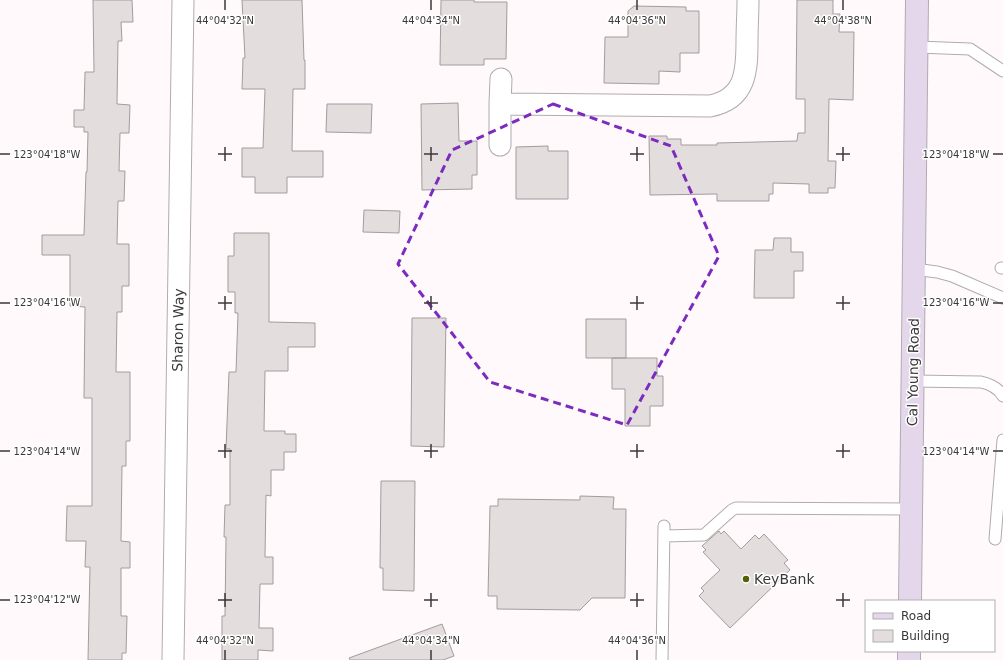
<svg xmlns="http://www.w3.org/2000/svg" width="1003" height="660" font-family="'DejaVu Sans',sans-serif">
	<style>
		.building { fill: #e4ddde; stroke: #a39c9c }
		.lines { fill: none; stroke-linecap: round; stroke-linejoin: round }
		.service-casing { stroke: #b1abaf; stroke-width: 13 }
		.minor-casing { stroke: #b1abaf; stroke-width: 23 }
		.secondary-casing { stroke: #b1abaf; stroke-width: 24 }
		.service { stroke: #fff; stroke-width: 11 }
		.minor { stroke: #fff; stroke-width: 21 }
		.secondary { stroke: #e5d7eb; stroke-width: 22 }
		.marked { fill: none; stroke: #7b2cbf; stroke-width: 3; stroke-dasharray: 8 5; stroke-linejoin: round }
		.ticks { fill: none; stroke: #3a3839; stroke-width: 1.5 }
		.poi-dot { fill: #526207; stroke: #fff; stroke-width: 1.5 }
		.labels { text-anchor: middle; stroke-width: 3; stroke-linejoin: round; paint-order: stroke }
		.street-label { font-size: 14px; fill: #3a3839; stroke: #fff }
		.poi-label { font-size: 14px; fill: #3a3839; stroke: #fff; text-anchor: start }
		.ticks-label { font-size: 10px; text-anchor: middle; fill: #3a3839; stroke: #fff; stroke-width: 3; stroke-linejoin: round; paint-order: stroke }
	</style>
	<rect width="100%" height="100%" fill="#fff9fc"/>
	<path class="building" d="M93,0h39l1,22h-12l1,19h-4l-1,63 13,1 -1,28h-9l-1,38h6l-1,30h-6l-1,43h12v42h-7v26h-5l-1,60h14v69h-4v25h-4l-1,75 9,1v26h-9v48h6l-1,37h-4v7h-34l2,-93h-5l1,-26h-20l1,-35h25v-108h-8l1,-91 -15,-1v-51h-28v-20h42l2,-63h1l1,-40h-4v-5h-10v-17h10l1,-38h9z
		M242,0h60l2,60h1v29h-12l-1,62h31v26h-36v16h-32v-16h-13v-29h21l2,-59h-23l1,-31h2z
		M441,0h33v2h33l-1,57h-22v6h-44z
		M797,0h36v14h7l-1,18h15l-1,68 -24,-1 -1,62h8l-1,27h-7v5h-19v-9l-36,-1v11h-4v7h-52v-7l-67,1 -1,-59h18v3h14v6h36v-2l80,-2 1,-8h7v-34h-9z
		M634,6l52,1v4h13v42h-19v19l-21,-1v13l-55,-1 1,-46h23v-26z
		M458,103l1,38h18v34h-5v14l-50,1 -1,-86z
		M327,104h45l-1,29 -45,-1z
		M548,146v5h20v48h-52v-52z
		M364,210l36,1 -1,22 -36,-1z
		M234,233h35v89l46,1v24h-27v24h-23l-1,60h21v3h11v18h-12v18h-13v26l-5,-1 -1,62h8v27h-13l-1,44h14v23l-15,-1v10h-36v-44h3l1,-79h-2l1,-32h5v-56h-4l3,-77h7l2,-59h-3v-21h-7v-36h6z
		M774,238h17v14h12v19h-9v27h-40l1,-48h18z
		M412,318h34l-2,129 -33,-1z
		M586,319h40v39h-40z
		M612,358h45v18h6v30h-13v20h-25v-37h-13z
		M381,481h34l-1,110 -31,-1v-22h-3z
		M580,496l34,1 -1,12h13l-1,89h-33l-12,12 -83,-1v-13h-9l2,-90h8v-7l82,1z
		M719,531l2,3 3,-3 17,18 14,-14 4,4 5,-5 24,26 -4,3 6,7 -60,58 -31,-32 5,-5 -3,-3 19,-18 -17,-18 3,-2 -4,-4z
		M442,624l12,32 -11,4h-93l-1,-2z"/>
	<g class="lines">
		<defs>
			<path id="service" d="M917,47l53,2 33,22
				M1001,268h2
				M914,269l23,3 15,4 51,22
				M913,381l68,1c9,2 17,6 22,14
				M664,536l40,-1 28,-25 4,-2 175,1
				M995,539l8,-99
				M662,660l2,-134"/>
			<path id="minor" d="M500,104l1,-25
				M500,145v-41l210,2c36,-7 37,-35 37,-65 0,-14 1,-27 1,-41
				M173,660l10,-660"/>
			<path id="secondary" d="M910,601l7,-601
				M909,660v-9"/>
		</defs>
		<use href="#service" class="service-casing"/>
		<use href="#minor" class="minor-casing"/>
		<use href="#secondary" class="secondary-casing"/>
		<use href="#service" class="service"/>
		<use href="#minor" class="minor"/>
		<use href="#secondary" class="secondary"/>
	</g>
	<path class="marked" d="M553,104l118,42 48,110 -92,169 -137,-43 -92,-118 54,-114z"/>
	<path class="ticks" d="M225,0v10M431,0v10M637,0v10M843,0v10M225,147v14M431,147v14M637,147v14M843,147v14M0,154h10M218,154h14M424,154h14M630,154h14M836,154h14M993,154h10M225,296v14M431,296v14M637,296v14M843,296v14M0,303h10M218,303h14M424,303h14M630,303h14M836,303h14M993,303h10M225,444v14M431,444v14M637,444v14M843,444v14M0,451h10M218,451h14M424,451h14M630,451h14M836,451h14M993,451h10M225,593v14M431,593v14M637,593v14M843,593v14M0,600h10M218,600h14M424,600h14M630,600h14M836,600h14M225,650v10M431,650v10M637,650v10"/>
	<circle class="poi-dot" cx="746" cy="579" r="4"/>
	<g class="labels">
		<g class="street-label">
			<text transform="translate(178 330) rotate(-89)" y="5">Sharon Way</text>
			<text transform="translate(913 372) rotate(-89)" y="5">Cal Young Road</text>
		</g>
		<g class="poi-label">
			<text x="754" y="584">KeyBank</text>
		</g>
	</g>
	<g class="ticks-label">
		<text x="225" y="24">44°04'32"N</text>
		<text x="431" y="24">44°04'34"N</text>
		<text x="637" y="24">44°04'36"N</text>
		<text x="843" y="24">44°04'38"N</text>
		<text x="956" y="158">123°04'18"W</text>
		<text x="47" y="158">123°04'18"W</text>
		<text x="956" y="306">123°04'16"W</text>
		<text x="47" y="306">123°04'16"W</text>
		<text x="956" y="455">123°04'14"W</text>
		<text x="47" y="455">123°04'14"W</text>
		<text x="47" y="603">123°04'12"W</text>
		<text x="225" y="644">44°04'32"N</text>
		<text x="431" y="644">44°04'34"N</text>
		<text x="637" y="644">44°04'36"N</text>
	</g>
	<rect x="865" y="600" width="130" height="52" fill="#ffffff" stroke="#b0afb0"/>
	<rect x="873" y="613" width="20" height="6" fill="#e5d7eb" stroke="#b0afb0"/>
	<text x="901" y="620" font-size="12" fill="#3a3839">Road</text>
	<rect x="873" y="630" width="20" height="12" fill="#e4ddde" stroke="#b0afb0"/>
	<text x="901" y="640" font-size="12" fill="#3a3839">Building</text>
</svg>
